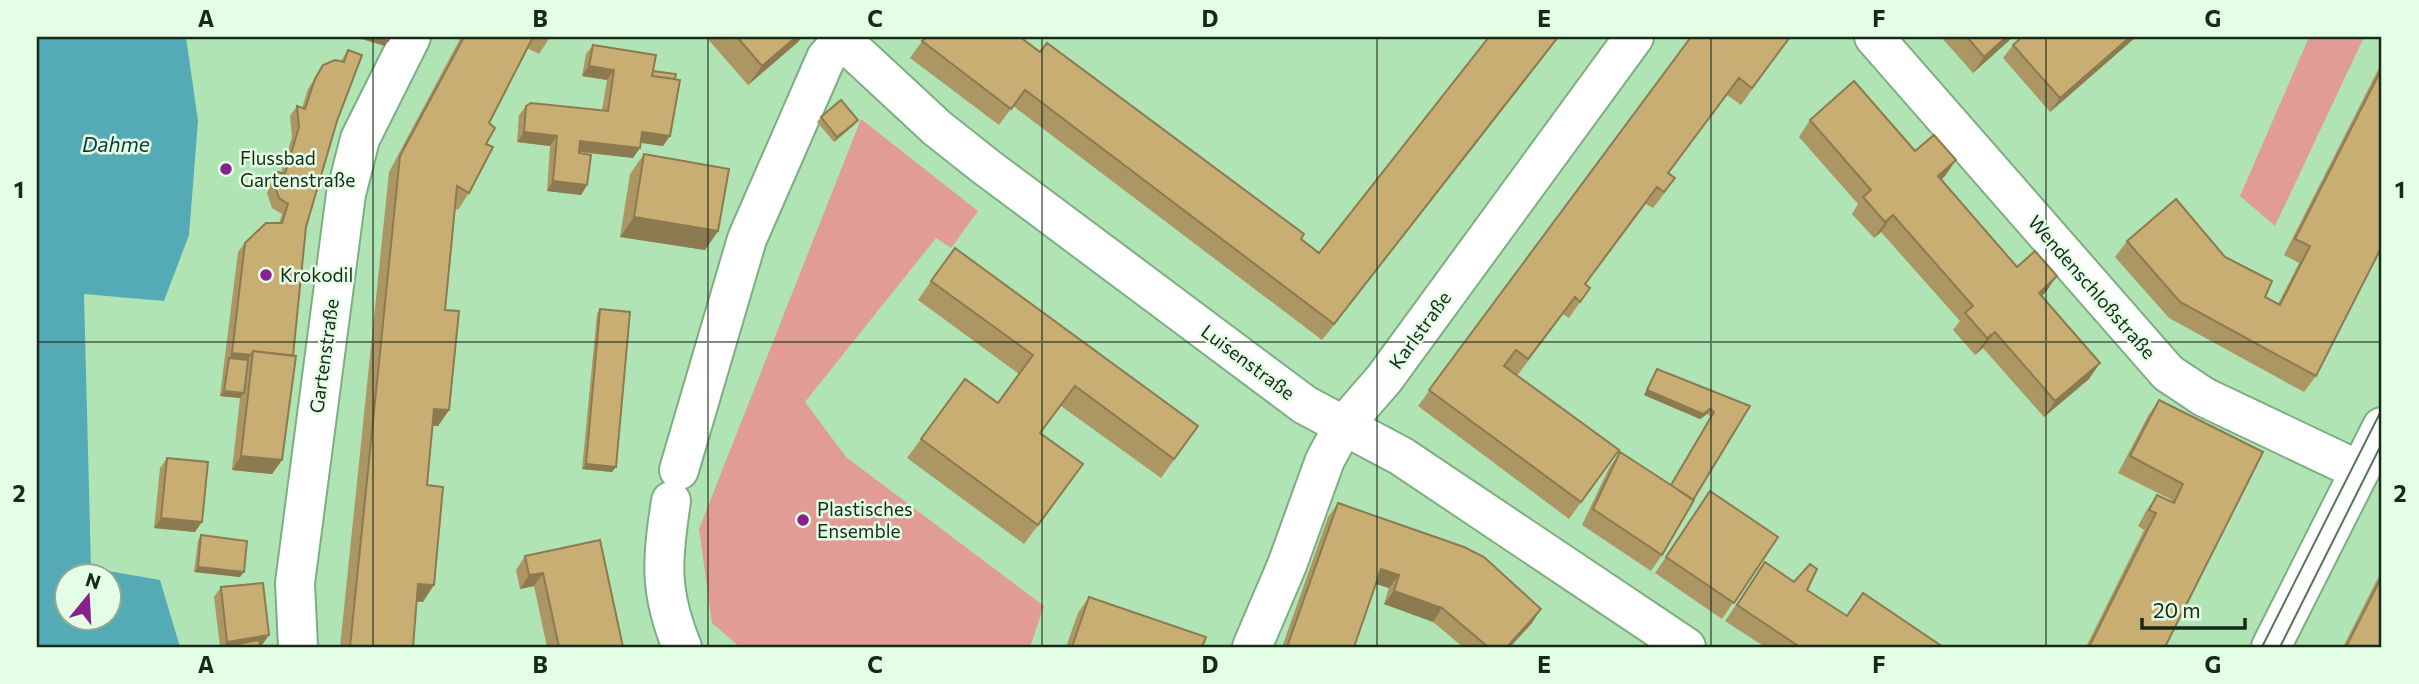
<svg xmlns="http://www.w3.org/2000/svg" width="2419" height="684" font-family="Commissioner,sans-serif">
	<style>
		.green { fill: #e19c95 }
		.water { fill: #54abb6; fill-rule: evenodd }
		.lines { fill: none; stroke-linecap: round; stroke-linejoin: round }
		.minor-casing { stroke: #7dae81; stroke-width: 42 }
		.minor { stroke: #fff; stroke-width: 38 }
		.tram { stroke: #567658; stroke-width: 2 }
		.wall { fill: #ac9663 }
		.shaded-wall { fill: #8c7a50 }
		.building { fill: #c8ae73; stroke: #8c7a50; stroke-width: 2 }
		.grid { fill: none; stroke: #172a18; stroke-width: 2; stroke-opacity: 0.55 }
		.poi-dot { fill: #86228a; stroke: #e4fde5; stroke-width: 2.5 }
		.labels { text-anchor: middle; stroke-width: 5; stroke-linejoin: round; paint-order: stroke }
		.poi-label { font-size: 19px; fill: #172a18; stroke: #e4fde5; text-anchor: start }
		.street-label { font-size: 19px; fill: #172a18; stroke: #e4fde5 }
		.water-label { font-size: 21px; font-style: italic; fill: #103a3f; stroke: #e4fde5 }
		.neatline { fill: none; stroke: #172a18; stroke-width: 2.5 }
		.grid-label { font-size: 23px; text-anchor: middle; font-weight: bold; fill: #172a18 }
	</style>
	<rect width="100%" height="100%" fill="#b1e4b5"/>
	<path class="green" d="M2309,37h55l-89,189 -35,-30z
		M861,119l117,92 -27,37 -15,-10 -131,164 41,55 198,149 -14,41h-290l-28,-24 -13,-94z"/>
	<path class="water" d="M37,37h149l12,84 -9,114 -25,66 -80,-7 7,274 69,12 20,67h-143zM66,576h42v42h-42z"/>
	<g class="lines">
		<defs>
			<path id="minor" d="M839,37l98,91 48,38 320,239 96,51 285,191
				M1874,37l294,336 36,24 156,74
				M679,470l68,-231 79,-181 16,-18
				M671,501c-9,59 -12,90 11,146
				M298,647l-3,-64 51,-389 14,-55 51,-102
				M1252,647l35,-82 38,-105 19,-35 40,-46 250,-342
				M2271,647l111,-220"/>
		</defs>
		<use href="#minor" class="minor-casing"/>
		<use href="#minor" class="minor"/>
		<path class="tram" d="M2262,647l120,-238
			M2280,647l102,-204"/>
	</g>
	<path class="wall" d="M461,37h89l-11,17 -12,-6 -38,75 -3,21 -17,49 -11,17 -3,-2 -10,102 4,100 -11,16h-5l-6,59 -4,117 -6,-1 -4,46h-73l49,-475z
		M706,37h96l-4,5 -50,43z
		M927,37l374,202 18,14 240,-216 -237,303 -309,-234 -14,19 -89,-67 12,-17z
		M1691,37h99l-49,68 -14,-10 -58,78 6,5 -11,16 -11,14 -7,-4 -61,81 5,3 -21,30 -6,-4 -46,62 102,74 -50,69 -151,-113z
		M1941,37h72l-40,36z
		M2136,37l-86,75 -47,-54 10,-13z
		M593,45l60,26 10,75 -22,-3 -8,15 -54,-6 8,33 -6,10 -34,-4 3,-45 -33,-4 2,-27 7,-9 76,4 5,-30 -25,-4 4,-22z
		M348,50l-11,71 -31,106 -24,233 -10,14 -40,-4 8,-72 -20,-2 18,-144 7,-9 34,-20 3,-9 -10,-6 -5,-15 4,-11 7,-10 3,1 11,-36 -2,-21 7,-10 5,2 6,-19 15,-24 18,-4z
		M2382,62v184l-66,130 -12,16 -135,-74 -54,-61 12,-16 98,16 40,40 13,7 21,-41 -15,-8z
		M821,117l33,8 -20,17 -17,-20z
		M1810,120l105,31 41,9 -11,16 -4,4 76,87 29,25 -4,4 47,83 -45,38 -61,-69 -8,7 -22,-25 7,-9 -79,-89 -7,6 -22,-24 6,-10 -59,-67z
		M644,154l74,77 -13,19 -85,-13 10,-63z
		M931,281l253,165 -23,32 -100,-72 -21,27 29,51 -45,60 -117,-86 14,-19 77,-36 21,-29 -101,-74z
		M600,309l12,163 -30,-3 15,-155z
		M1657,369l93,37 -57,94 -31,55 -11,16 -69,-46 27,-57 11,-16 51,33 40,-68 -4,-3 -7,5 -56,-24z
		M2159,400l104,52 -98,195h-79l58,-117 -6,-4 8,-15 11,-16 14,7 1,-2 -54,-27 30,-57z
		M167,458l28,74 -41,-4 6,-60z
		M1710,491l68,46 -56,82 -67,-46z
		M1338,503l194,120 -22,24h-47l-30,-25 -49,-18 5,-16 -13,-4 -22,63h-72l46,-130z
		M201,535l43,37 -4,5 -46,-5 4,-31z
		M525,556l98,91h-76l-13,-61 -14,3 -4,-19z
		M1765,562l82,54 96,31h-178l-40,-26z
		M2382,570v77h-39z
		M221,587l48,48 -7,10h-2v2h-40l-6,-50z
		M1089,597l113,50h-136l12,-34z"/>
	<path class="shaded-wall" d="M355,37h20l13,4 -3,5z
		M796,37h6l-4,5 -50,43 14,-19z
		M1558,37h1l-237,303 12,-16z
		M2006,37h7l-40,36 11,-16z
		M2130,37h6l-86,75 10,-14z
		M589,66l25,4 -7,10 -25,-4z
		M858,120l-4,5 -20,17 3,-5z
		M524,132l33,4 -7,10 -33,-4z
		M642,132l28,4 -7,10 -27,-4z
		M580,141l60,7 -7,10 -60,-7z
		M1956,160l-11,16 -19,17 12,-17z
		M553,181l34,4 -6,10 -34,-4z
		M1893,215l-12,17 -7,6 11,-16z
		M634,217l84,14 -13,19 -85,-13z
		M2057,276l-11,16 -18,17 11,-16z
		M1995,332l-12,16 -8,7 12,-17z
		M232,353l19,2 -7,10 -15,-7z
		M2100,363l-11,16 -45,38 11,-16z
		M1647,390l63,19 -3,5 -7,5 -56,-24z
		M224,391l20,2 -4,5 -20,-2z
		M434,409l15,1 -11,16 -15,-1z
		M241,456l41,4 -10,14 -40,-4z
		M586,464l30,3 -4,5 -30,-3z
		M161,518l41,4 -7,10 -41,-4z
		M198,567l46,5 -4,5 -46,-5z
		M1381,569l18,6 -10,13 -18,-6z
		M543,573l-9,13 -14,3 9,-14z
		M418,584l16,1 -11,17 -16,-1z
		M1394,591l48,17 -9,14 -49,-18z
		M1541,609l-9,14 -22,24h-3z
		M269,635l-7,10 -14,2h-24l3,-5z"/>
	<path class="building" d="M375,37h15l-2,4z
		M464,37h69l-44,86 6,5 -9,16 7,3 -24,46 -12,-7 -12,124 14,1 -10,99 -15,-1 -7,76 16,2 -9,98 -16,-1 -5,63h-63l50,-491z
		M737,37h59l-34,29z
		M927,37h93l20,15 7,-9 257,191 -3,5 18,14 170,-216h69l-224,287 -309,-234 -14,19 -89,-68z
		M1691,37h99l-38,51 -13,-10 -71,95 7,5 -11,14 -7,-5 -72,97 5,4 -10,14 -5,-5 -47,62 -12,-9 -12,16 115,84 -38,52 -152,-112z
		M1967,37h39l-22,20z
		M2022,37h108l-70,61 -47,-53z
		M593,45l63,10 -4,21 28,4 -10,56 -28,-4 -2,16 -60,-7 -1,12 12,2 -4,30 -34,-4 4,-45 -33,-4 2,-26 5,-3 77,8 6,-41 -25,-4z
		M348,50l14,5 -25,66 -31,106 -13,129 -40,-5 -2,4 -19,-2 13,-110 21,-20h16l6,-19 -9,-6 -5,-15 4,-11 7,2 14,-47 -2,-21 8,3 10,-30 8,-14 12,-5 9,2z
		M2382,68v178l-66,130 -136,-74 -53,-61 49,-42 49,58 47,24 -7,16 15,8 30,-59 -15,-7z
		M653,71l23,3 -1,5 -23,-3z
		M1854,81l61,70 19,-16 22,25 -18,16 79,91 18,-16 22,25 -18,17 61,70 -45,38 -60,-69 -8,6 -22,-25 8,-7 -80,-91 -8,7 -22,-25 8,-7 -61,-70z
		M841,100l17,20 -21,17 -16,-20z
		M644,154l85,15 -11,62 -84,-14z
		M955,248l243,178 -24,33 -99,-73 -35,47 43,31 -45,61 -117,-86 44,-60 33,24 35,-48 -102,-74z
		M600,309l30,3 -14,155 -30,-3z
		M253,351l43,5 -14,104 -41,-4z
		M229,358l19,2 -4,33 -20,-2z
		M1657,369l93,37 -57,94 -22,-15 43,-73 -4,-3 -7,5 -56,-24z
		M2159,400l104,52 -98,195h-76l67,-134 -7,-3 8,-15 17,8 9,-19 -53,-28z
		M1620,452l74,48 -32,55 -69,-46z
		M167,458l41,4 -6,60 -41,-4z
		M1710,491l68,46 -44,66 -68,-46z
		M1338,503l126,44 20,10 57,52 -34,38h-19l-46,-39 -48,-17 5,-16 -18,-6 -27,78h-67z
		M201,535l46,6 -3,31 -46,-5z
		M600,540l23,107h-64l-16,-74 -14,2 -4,-19z
		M1765,562l29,20 16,-18 7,5 -10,21 40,26 16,-23 80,54h-143l-63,-42z
		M2382,576v71h-36z
		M263,583l6,52 -42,7 -6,-55z
		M1089,597l117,40 -4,10h-130z
		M259,640l1,7h-37z"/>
	<path class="grid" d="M373,37v610M708,37v610M1042,37v610M1377,37v610M1711,37v610M2046,37v610M37,342h2345"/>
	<g class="poi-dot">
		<circle cx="226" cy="169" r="7"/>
		<circle cx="266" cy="275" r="7"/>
		<circle cx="803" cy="520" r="7"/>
	</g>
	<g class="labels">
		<g class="poi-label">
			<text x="240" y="165">Flussbad<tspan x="240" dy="22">Gartenstraße</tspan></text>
			<text x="280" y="282">Krokodil</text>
			<text x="817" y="516">Plastisches<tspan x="817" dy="22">Ensemble</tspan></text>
		</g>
		<g class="street-label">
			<text transform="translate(2092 287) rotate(49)" y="7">Wendenschloßstraße</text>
			<text transform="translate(1420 330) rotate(-54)" y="7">Karlstraße</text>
			<text transform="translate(324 356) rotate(-82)" y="7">Gartenstraße</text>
			<text transform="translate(1248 362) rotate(37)" y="7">Luisenstraße</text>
		</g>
		<g class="water-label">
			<text x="116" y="152">Dahme</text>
		</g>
	</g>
	<rect width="2419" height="684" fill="none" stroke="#e4fde5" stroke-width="77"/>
	<g transform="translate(88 597) rotate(18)"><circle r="33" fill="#e4fde5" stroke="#92a993" stroke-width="2"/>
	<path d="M0-5L12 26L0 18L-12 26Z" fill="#86228a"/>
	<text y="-10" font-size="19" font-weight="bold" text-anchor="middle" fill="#172a18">N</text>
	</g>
	<path d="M2142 618v10h103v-10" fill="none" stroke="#172a18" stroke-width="3.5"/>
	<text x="2153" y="618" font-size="21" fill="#172a18" stroke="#e4fde5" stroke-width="5" paint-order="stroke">20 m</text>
	<rect x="38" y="38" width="2342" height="608" class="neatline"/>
	<g class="grid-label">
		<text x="206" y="27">A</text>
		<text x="540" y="27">B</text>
		<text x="875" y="27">C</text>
		<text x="1210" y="27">D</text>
		<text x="1544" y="27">E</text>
		<text x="1879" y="27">F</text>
		<text x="2213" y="27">G</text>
		<text x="19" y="198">1</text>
		<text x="2400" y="198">1</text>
		<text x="19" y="502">2</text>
		<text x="2400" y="502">2</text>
		<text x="206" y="673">A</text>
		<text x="540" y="673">B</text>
		<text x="875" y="673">C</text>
		<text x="1210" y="673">D</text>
		<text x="1544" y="673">E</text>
		<text x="1879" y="673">F</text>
		<text x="2213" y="673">G</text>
	</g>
</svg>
